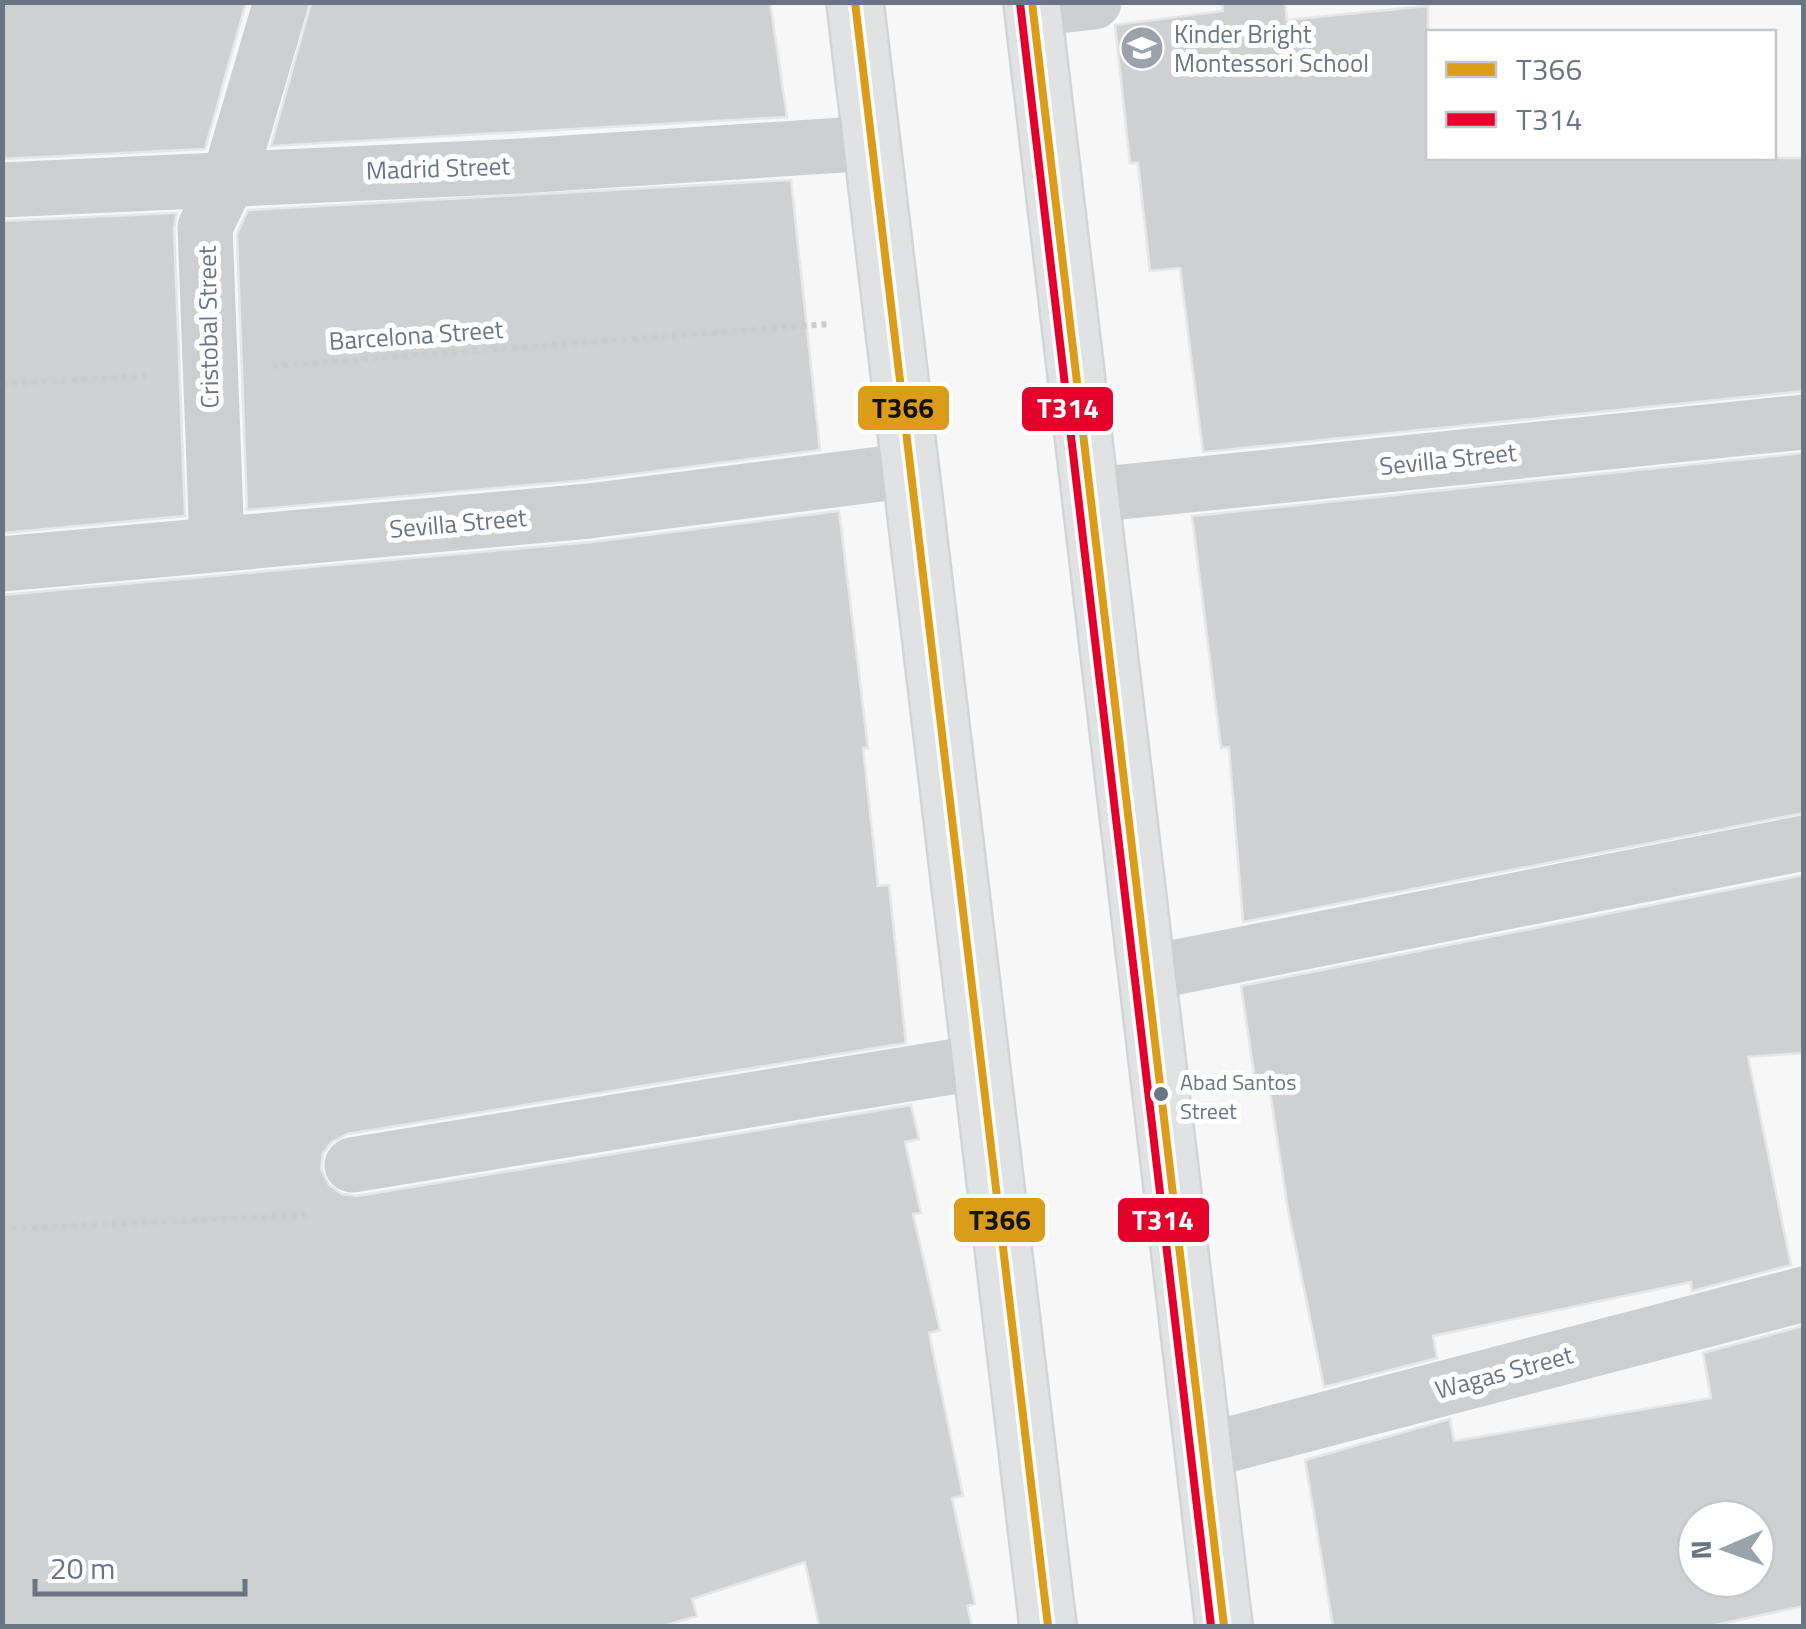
<svg xmlns="http://www.w3.org/2000/svg" width="1806" height="1629" font-family="'Titillium Web',sans-serif">
	<style>
		.building { fill: #cfd0d2; stroke: #e6e6e6; stroke-width: 2.5; fill-rule: evenodd }
		.lines { fill: none; stroke-linecap: round; stroke-linejoin: round }
		.secondary-casing { stroke: #d3d4d5; stroke-width: 60 }
		.path { stroke: #cbcccc; stroke-width: 6; stroke-dasharray: 5 5; stroke-linecap: butt }
		.street { stroke: #cdced0; stroke-width: 55 }
		.secondary { stroke: #e1e2e3; stroke-width: 55 }
		.bus-1-casing { stroke: #fff; stroke-width: 15 }
		.bus-2-casing { stroke: #fff; stroke-width: 15 }
		.bus-1 { stroke: #db9c1a; stroke-width: 8 }
		.bus-2 { stroke: #e4002b; stroke-width: 8 }
		.bus-dot { fill: #697584; stroke: #fff; stroke-width: 4 }
		.labels { text-anchor: middle; stroke-width: 10; stroke-linejoin: round; paint-order: stroke }
		.bus-label { font-size: 22px; fill: #697584; stroke: #fff; text-anchor: start }
		.poi-label { font-size: 25px; fill: #697584; stroke: #fff; text-anchor: start }
		.street-label { font-size: 25px; fill: #697584; stroke: #fff }
		.line-badge { stroke: #fff; stroke-width: 4 }
		.badge-label { font-size: 28px; text-anchor: middle; font-weight: bold; fill: #fff }
		.pale-badge-label { font-size: 28px; text-anchor: middle; font-weight: bold; fill: #111 }
	</style>
	<rect width="100%" height="100%" fill="#f7f7f7"/>
	<path class="building" d="M2,2h244l-41,147 -203,10z
		M770,2l17,115 -516,29 40,-143z
		M1222,2h63l2,18 141,-14v152h376v233l-601,61 -23,-184 -30,3 -12,-108h-8l-15,-138 108,-14z
		M791,180l29,270 -234,30 -339,30 -10,-276 11,-24z
		M177,213l-3,15 11,288 -183,17v-312z
		M1804,453v360l-561,109 -14,-175 -8,1 -29,-232z
		M839,511l29,237h-5l15,138 11,-1 17,158 -559,91 -15,8 -9,11 -2,16 8,16 13,9 15,2 554,-91 8,34 -14,3 16,71 -8,1 27,116 -11,3 34,163 -11,2 23,106 -8,2 5,20h-153l-14,-64 -113,37 5,17 -34,10h-661v-1031l590,-53z
		M1804,875v178l-56,4 43,208 -99,26 -1,-9 -258,54 4,22 -113,29 -36,-177 -20,-132 -13,2 -14,-94z
		M1803,1326l1,280 -94,20h-377l-28,-166 145,-41 4,22 257,-43 -8,-45zM1696,1519h60v60h-60z"/>
	<g class="lines">
		<defs>
			<path id="secondary" d="M855,2l193,1624
				M1032,2l192,1624"/>
		</defs>
		<use href="#secondary" class="secondary-casing"/>
		<path class="path" d="M273,366l556,-42
			M2,384l144,-8
			M2,1229l309,-14"/>
		<path class="street" d="M1033,9l61,-7
			M2,190l518,-24 353,-23
			M1092,495l712,-73
			M217,544l-12,-317 25,-51 51,-174
			M2,564l587,-53 323,-41
			M1147,973l657,-130
			M352,1165l629,-103
			M1204,1451l600,-157"/>
		<use href="#secondary" class="secondary"/>
		<defs>
			<path id="bus-1" d="M855,2l193,1624
				M1032,2l192,1624"/>
			<path id="bus-2" d="M1020,3l191,1623"/>
		</defs>
		<use href="#bus-1" class="bus-1-casing"/>
		<use href="#bus-2" class="bus-2-casing"/>
		<use href="#bus-1" class="bus-1"/>
		<use href="#bus-2" class="bus-2"/>
	</g>
	<defs>
		<symbol id="school-disc" viewBox="-11 -11 22 22"><circle r="9.5" fill="#9ba2ac" stroke="#fff"/><path d="M0-5L7-2L0 1L-7-2ZM-4 1L0 2.5L4 1V4Q0 6-4 4Z" fill="#fff"/></symbol>
	</defs>
	<g fill-rule="evenodd">
		<use href="#school-disc" x="1117" y="23" width="50" height="50"/>
	</g>
	<circle class="bus-dot" cx="1161" cy="1094" r="9"/>
	<g class="labels">
		<g class="bus-label">
			<text x="1180" y="1090">Abad Santos<tspan x="1180" dy="29">Street</tspan></text>
		</g>
		<g class="poi-label">
			<text x="1174" y="43">Kinder Bright<tspan x="1174" dy="29">Montessori School</tspan></text>
		</g>
		<g class="street-label">
			<text transform="translate(438 168) rotate(-2)" y="9">Madrid Street</text>
			<text transform="translate(208 327) rotate(-91)" y="9">Cristobal Street</text>
			<text transform="translate(416 335) rotate(-4)" y="9">Barcelona Street</text>
			<text transform="translate(1448 459) rotate(-6)" y="9">Sevilla Street</text>
			<text transform="translate(458 523) rotate(-5)" y="9">Sevilla Street</text>
			<text transform="translate(1504 1372) rotate(-15)" y="9">Wagas Street</text>
		</g>
	</g>
	<g class="line-badge">
		<rect x="856" y="384" width="95" height="48" rx="10" fill="#db9c1a"/>
		<rect x="1020" y="385" width="95" height="48" rx="10" fill="#e4002b"/>
		<rect x="952" y="1196" width="95" height="48" rx="10" fill="#db9c1a"/>
		<rect x="1116" y="1196" width="95" height="48" rx="10" fill="#e4002b"/>
	</g>
	<g class="badge-label">
		<text x="1068" y="418">T314</text>
		<text x="1163" y="1230">T314</text>
	</g>
	<g class="pale-badge-label">
		<text x="903" y="418">T366</text>
		<text x="1000" y="1230">T366</text>
	</g>
	<rect width="1806" height="1629" fill="none" stroke="#697584" stroke-width="10"/>
	<rect x="1426" y="30" width="350" height="130" fill="#ffffff" stroke="#c3c8ce" stroke-width="2.5"/>
	<rect x="1446" y="62" width="50" height="15" fill="#db9c1a" stroke="#c3c8ce" stroke-width="2.5"/>
	<text x="1516" y="80" font-size="30" fill="#697584">T366</text>
	<rect x="1446" y="112" width="50" height="15" fill="#e4002b" stroke="#c3c8ce" stroke-width="2.5"/>
	<text x="1516" y="130" font-size="30" fill="#697584">T314</text>
	<g transform="translate(1726 1549) rotate(268)"><circle r="48" fill="#ffffff" stroke="#c3c8ce" stroke-width="2.5"/>
	<path d="M0-8L18 38L0 25L-18 38Z" fill="#9ba2ac"/>
	<text y="-15" font-size="28" font-weight="bold" text-anchor="middle" fill="#697584">N</text>
	</g>
	<path d="M35 1579v15h210v-15" fill="none" stroke="#697584" stroke-width="5"/>
	<text x="50" y="1579" font-size="30" fill="#697584" stroke="#ffffff" stroke-width="8" paint-order="stroke">20 m</text>
</svg>
